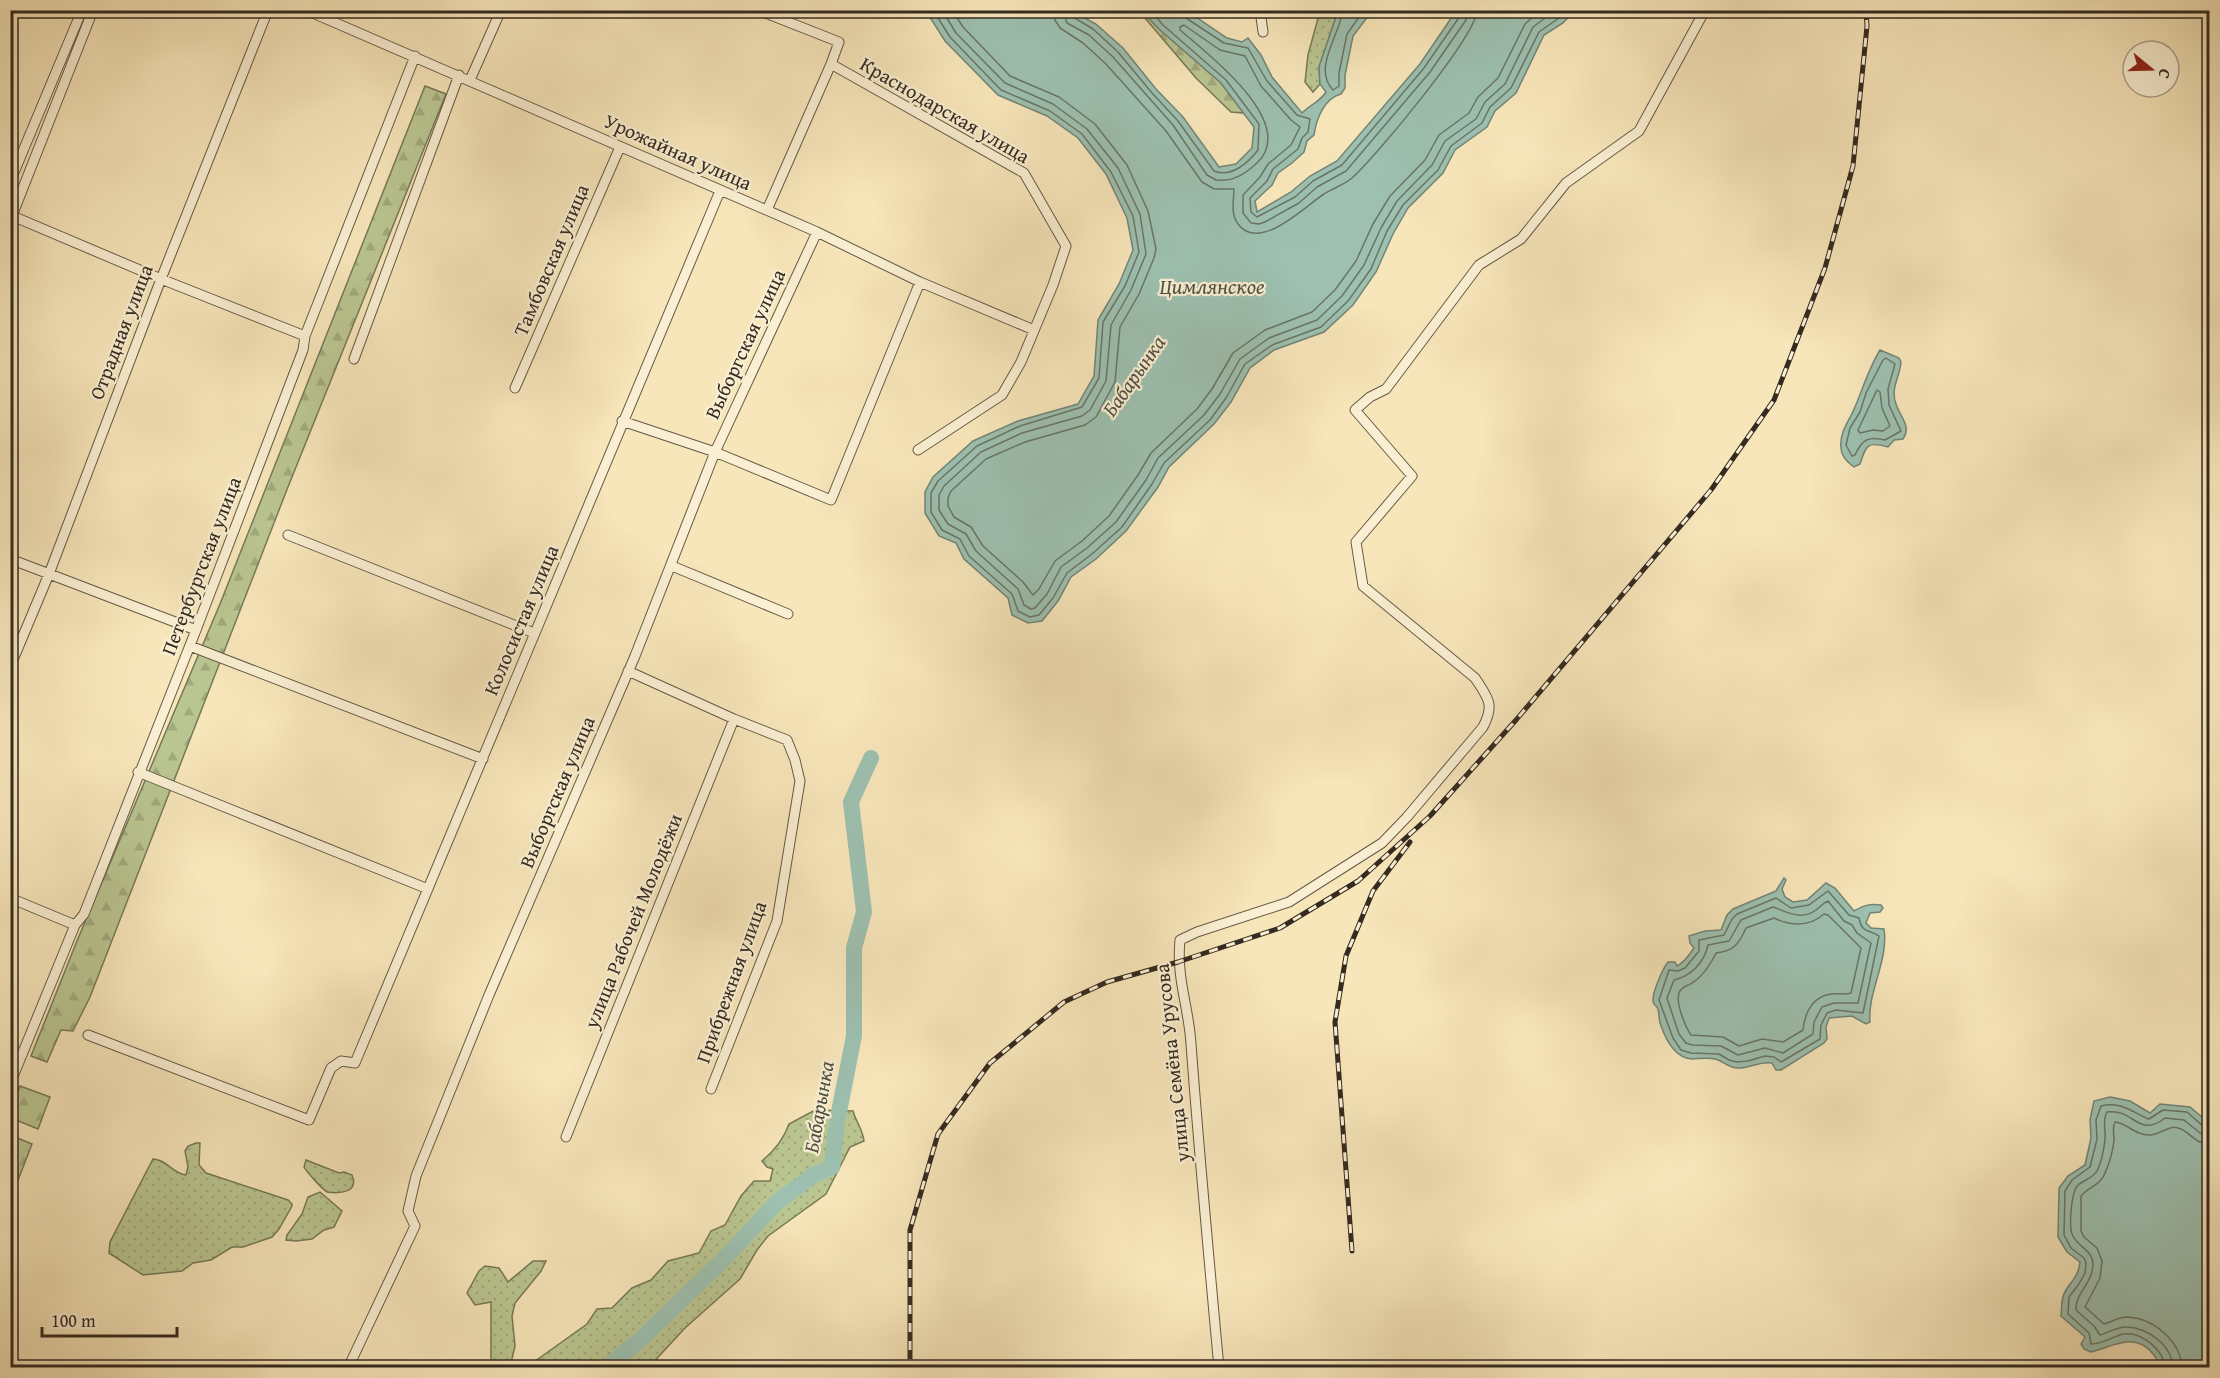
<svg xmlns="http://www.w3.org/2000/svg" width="2220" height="1378" font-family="'Gentium Book Plus',serif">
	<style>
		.grass { fill: url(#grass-dots); stroke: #777858; stroke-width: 1.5 }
		.forest { fill: url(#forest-firs); stroke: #777858; stroke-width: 1.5 }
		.water { fill: #9dc0b0; stroke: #738476; stroke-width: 1.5 }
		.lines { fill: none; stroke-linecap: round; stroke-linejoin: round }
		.shore { stroke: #687568; stroke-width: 1.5 }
		.river { stroke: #9dc0b0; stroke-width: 16 }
		.minor-casing { stroke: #655946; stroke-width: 11 }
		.minor { stroke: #faefd2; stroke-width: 9 }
		.rail-casing { stroke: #342a20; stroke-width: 5 }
		.rail { stroke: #faefd2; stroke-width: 3; stroke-dasharray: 9; stroke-linecap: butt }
		.labels { text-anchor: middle; stroke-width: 4.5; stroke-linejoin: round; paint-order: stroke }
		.street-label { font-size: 20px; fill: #342a20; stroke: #faefd2 }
		.water-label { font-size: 21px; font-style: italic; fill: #4e5044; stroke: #faefd2 }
	</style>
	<defs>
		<pattern id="grass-dots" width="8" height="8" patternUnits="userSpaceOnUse" patternTransform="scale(1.5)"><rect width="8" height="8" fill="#bac691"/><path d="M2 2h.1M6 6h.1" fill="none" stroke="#a0aa7d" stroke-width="1.8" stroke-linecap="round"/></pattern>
		<pattern id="forest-firs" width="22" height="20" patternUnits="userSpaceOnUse" patternTransform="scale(1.5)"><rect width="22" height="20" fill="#bac691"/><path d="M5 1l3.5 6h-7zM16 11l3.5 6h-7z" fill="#a0aa7d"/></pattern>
	</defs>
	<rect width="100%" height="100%" fill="#f7e6ba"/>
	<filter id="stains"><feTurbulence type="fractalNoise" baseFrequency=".00333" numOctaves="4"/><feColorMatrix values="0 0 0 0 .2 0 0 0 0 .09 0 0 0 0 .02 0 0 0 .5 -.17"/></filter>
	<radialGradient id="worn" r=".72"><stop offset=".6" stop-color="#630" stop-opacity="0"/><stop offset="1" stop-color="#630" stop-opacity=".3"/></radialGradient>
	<path class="grass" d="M1320,11h18l-19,56 1,17 -7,8 -8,-10 3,-27z
		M815,1110l38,1c3,11 10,19 11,30l-14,6 -24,47 -58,42 -11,14 -17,29 -55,49 -36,39h-122l60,-43 10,-15 15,-1 20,-20 19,-8 17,-19 31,-8 12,-22 14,-6 16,-29 13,-15h16l3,-12 -6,-2 -5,-6c12,-10 22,-22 27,-37z
		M196,1143h4l-1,22 7,8 82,27 4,4v2l-13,23 -7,8 -29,10h-11l-21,13 -18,3 -11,8 -39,4 -34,-22 1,-11 43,-83c13,0 20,15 33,16l2,-8 -3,-16 3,-5z
		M306,1160l33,13 5,-1 8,3c7,17 -11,19 -25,17 -5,-3 -21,-21 -23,-25z
		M320,1192l22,19 -8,16 -10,3 -12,9 -16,2 -10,-1 1,-5 15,-21 6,-17z
		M533,1261h13l-5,10 -26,32 -3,13 3,30 -5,21h-19v-65l-16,3 -8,-12 12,-22 6,-5 14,2 9,14z"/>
	<path class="forest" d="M1139,11h3l17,18 62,54 23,30 -13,-1 -35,-34z
		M425,86l21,8 -160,398 -196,505 -17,34 -12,-1 -14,32 -16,-6 46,-115 143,-337z
		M20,1086l30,11 -12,32 -27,-11v-6z
		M10,1135l22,9 -19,49 -3,-1z"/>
	<path class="water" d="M926,11h146l24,13 27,24 33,41 27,28 36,50 17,-3 16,-16 2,-21 -33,-44 -62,-54 -17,-18h45l40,27 15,4 6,-4 13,17 11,22 30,36c9,-9 18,-11 24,-21l-6,-8 -1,-17 19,-56h34l-19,25 -8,39v13l-4,6c-17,4 -25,26 -27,41l-7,6 -3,11 -12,11 -14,10 -6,12 -17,16 2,11 34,-20 19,-16 27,-15 83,-97 36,-53h118l-11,12 -19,12 -28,58 -21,18 -8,16 -32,23 -12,23 -35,35 -15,26 -17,38 -23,33 -29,27 -50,18 -24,18 -19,34 -17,22 -45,43 -11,20 -32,44 -30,28 -25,18 -13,24 -16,20 -14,2 -16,-8 -4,-17 -44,-39 -8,-16 -17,-7 -14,-23v-21l8,-15 40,-36 45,-20 60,-17 16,-28 4,-56 21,-36 14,-34 -6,-32 -21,-44 -28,-36 -31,-22 -49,-21 -53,-54z
		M1880,350l19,8 2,4c-1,15 -11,26 -5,42 4,13 16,22 7,35l-9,1 -6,7c-21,-6 -22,-2 -28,17l-6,3c-7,-5 -13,-11 -13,-19 -2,-16 9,-28 14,-41 8,-19 14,-39 25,-57z
		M1784,878l2,2 -4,9 3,8 8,5 14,-2 19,-17 9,5 19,23c9,-5 16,-8 27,-6l2,3 -3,4 -10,1 -4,10 5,5 13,1c5,31 -17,64 -14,93l-4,2 -14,-8 -23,2 -3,9 1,12 -3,4 -43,27h-5l-4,-7c-11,-2 -20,4 -32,5 -11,1 -16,-7 -25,-9 -8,-2 -16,0 -23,0 -18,-1 -27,-21 -32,-36 -1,-5 -1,-10 -2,-14 -3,-6 -4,-2 -5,-8 -1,-8 10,-33 15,-39h7l2,4c6,-3 13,-12 17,-18l-4,-5 -1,-7 16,-5 16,-1 6,-15 6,-6 43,-18z
		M2110,1097l20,4 20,12 10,-9 30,3 19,16v244h-47c-3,-3 -5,-8 -8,-12 -19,-24 -39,-9 -63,-3l-7,-3 -3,-5 4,-7 -24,-21c1,-6 0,-13 2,-19 3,-13 15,-16 17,-35l-13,-10 -9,-15 1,-49 9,-12 17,-11 6,-27 -1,-18 4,-19z"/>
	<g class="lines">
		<path class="shore" d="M933,10l17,27 51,53 49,21 32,23 29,38 22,44 6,36 -14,34 -22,36 -4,56 -17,29 -62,19 -43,20 -39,35 -7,12v19l11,18 18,9 9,17 43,38 6,17 12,6 9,-2 14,-17 14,-25 25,-19 30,-27 30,-43 12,-21 46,-43 16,-22 19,-34 27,-19 49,-18 27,-26 23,-32 16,-38 16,-26 35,-35 13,-24 31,-23 8,-16 21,-19 28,-56 20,-14 7,-8
			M942,10l14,23 49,50 48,21 34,25 31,39 22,46 6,40 -15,36 -20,35 -5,56 -16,29 -8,6 -60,17 -41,19 -37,34 -5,9v15l9,14 18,10 10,17 42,38 6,16 7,4 4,-1 12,-14 14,-27 26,-19 29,-26 30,-42 12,-22 46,-43 16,-21 20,-35 29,-21 48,-18 25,-24 22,-31 17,-37 16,-27 35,-36 13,-24 31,-22 9,-17 20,-18 28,-57 23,-17
			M952,10l11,17 47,49 49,21 36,27 32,41 21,46 8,38 -2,9 -15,36 -19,33 -5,55 -19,35 -11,8 -60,17 -39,17 -35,32 -3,7v8l6,11 17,10 12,19 40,36 10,13 6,-6 16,-28 27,-20 27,-25 29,-41 13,-22 46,-44 15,-20 21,-36 32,-23 47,-18 23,-22 21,-29 17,-37 17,-28 35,-36 14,-25 30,-22 9,-16 20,-19 27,-54 16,-14
			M1054,10l1,10 5,8 23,15 23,21 60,67 36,51 12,7h20c0,11 -4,24 4,35 22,29 67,-18 86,-30 9,-6 20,-9 28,-16 23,-20 125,-143 125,-168
			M1063,10l4,13 22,12 24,22 60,68 34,50 9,5c17,2 29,-6 41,-17 42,-40 -49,-109 -77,-133v-3l4,-2 36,25 25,6 16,30 30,34 9,7 -9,18 -23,19 -8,13 -17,18v18l8,10 8,1 6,-2 34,-19 18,-16 29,-16 84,-99 36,-52 2,-10
			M1070,10l3,7 20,12 25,23 34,41 26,28 36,50c17,7 34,-8 44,-21l1,-26 -33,-44 -63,-55 -13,-15
			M1184,10l2,8 38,25 24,5 19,33 30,34 13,4 -2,13 -6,6 -4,11 -25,20 -6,12 -17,17 1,14 6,5 38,-20 18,-16 29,-16 82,-97 36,-52 1,-6
			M1343,10c-3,24 -31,59 -10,80l6,-4v-13l8,-39 17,-24
			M1886,358l9,6 -7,25 1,16 12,26 -16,9c-16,-4 -23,-1 -30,15l-3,1 -6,-11 4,-17 10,-16 6,-19 17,-33z
			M1877,390l3,2 2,16 8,18 -7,5 -10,-1 -13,3 -2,-3z
			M1828,891l21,24 10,3c3,16 10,11 20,18l-16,77 -27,-3 -9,3 -6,12 -1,14 -39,23 -7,-5 -9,-1 -17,5 -11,1 -8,-2 -10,-6 -28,-1 -10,-3 -8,-12 -14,-38 10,-30 9,1 7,-3 14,-17v-11l25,-5 8,-16 5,-5 39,-16 15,10 18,-3z
			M1828,901l16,20 8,4 5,8 14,10 -13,60h-24l-12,4 -8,15 -1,12 -30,19 -18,-5 -27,7 -17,-9 -29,-1 -6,-2 -7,-9 -12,-36 7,-18c17,-4 30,-17 34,-35l21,-4 12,-21 32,-13c14,5 28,14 43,3 5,-4 7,-7 12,-9z
			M1824,914l4,1 33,33 -10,45c-7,2 -13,0 -20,1 -19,3 -26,18 -28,36l-20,12 -21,-3 -23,7 -16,-9 -32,-2c-6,-9 -17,-35 -11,-44 3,-5 8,-5 12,-8 10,-6 19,-19 24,-30 18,-2 23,-9 30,-25l28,-10c17,8 35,9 50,-4z
			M2166,1368c-3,-18 -24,-37 -43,-34 -11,3 -20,10 -32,10l-2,-11 -21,-19 1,-17 10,-13 6,-11 1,-10 -2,-5 -13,-10 -7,-13 1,-44 7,-11 18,-13 7,-28 -1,-19 5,-14c19,-5 31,6 48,13l14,-9 24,2 17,15 6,1
			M2173,1368c-1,-23 -25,-40 -46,-41 -9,-1 -19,6 -27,8l-6,-9 -18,-16c-1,-17 17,-27 17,-46 0,-14 -16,-17 -21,-30 -3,-9 -1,-42 6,-49 6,-5 15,-7 19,-14 4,-8 7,-22 8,-32 1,-10 -3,-18 2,-27 27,-4 31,27 58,6l19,2 16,13 10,2
			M2182,1368c-1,-27 -29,-50 -55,-51 -8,0 -16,5 -23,7l-19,-17 15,-29 2,-17 -5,-13 -13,-11 -3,-6v-35c7,-9 20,-11 24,-23 4,-9 8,-22 9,-33 0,-6 -2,-12 1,-18 12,1 21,14 35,13 11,0 19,-12 31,-6 11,5 14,15 29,15"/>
		<path class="river" d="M606,1368l35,-29 82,-79 55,-59 36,-26 18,-8 5,-45 17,-86v-88l10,-36 -13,-110 20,-44"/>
		<defs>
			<path id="minor" d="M306,10l511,222 103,50 114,48
				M758,10l81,32 -8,22 193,109 42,73 -13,39 -32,77 -19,33 -84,55
				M1260,10l3,22
				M470,80l31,-70
				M10,182l72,-172
				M767,210l64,-146
				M10,215l151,64 144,57
				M10,221l83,-211
				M354,359l105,-284
				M515,388l105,-241
				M622,421l93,31 116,48 89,-218
				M288,535l246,98
				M10,559l186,71
				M672,566l116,48
				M190,646l293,113
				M10,667l39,-93 112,-295 107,-269
				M628,671l106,48 53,21 8,20 5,21 -23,140 -66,168
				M138,772l290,117
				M10,898l65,27
				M88,1035l221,85 22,-52 10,-7 14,2 365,-872
				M10,1084l65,-159 9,-11 112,-284 107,-280 2,-14 110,-280
				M566,1137l168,-418
				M348,1368l67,-142 -7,-15 8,-35 73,-181 146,-339 80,-204 102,-220
				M1219,1368c-10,-108 -20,-216 -28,-324 -2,-36 -15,-66 -11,-104l17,-8 92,-30 93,-59 25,-26 76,-90c12,-23 5,-29 -8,-49l-112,-92 -7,-44 56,-66 -57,-66 15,-13 16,-8 93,-124 42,-26 45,-56 73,-52 66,-121"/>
		</defs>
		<use href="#minor" class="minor-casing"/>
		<use href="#minor" class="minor"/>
		<defs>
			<path id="rail" d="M1352,1251l-17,-229 11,-66 27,-65 37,-49
				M910,1368v-138l28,-96 52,-71 74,-61 43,-20 71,-20 102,-34 78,-47 72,-65 86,-96 195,-230 63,-90 51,-132 28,-102 14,-140 -1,-16"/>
		</defs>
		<use href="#rail" class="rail-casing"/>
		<use href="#rail" class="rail"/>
	</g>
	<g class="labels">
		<g class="street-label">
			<text transform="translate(945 110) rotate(30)" y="7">Краснодарская улица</text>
			<text transform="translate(678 152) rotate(24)" y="7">Урожайная улица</text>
			<text transform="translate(551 260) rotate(-67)" y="7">Тамбовская улица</text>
			<text transform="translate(121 332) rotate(-69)" y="7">Отрадная улица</text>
			<text transform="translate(745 344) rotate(-65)" y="7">Выборгская улица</text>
			<text transform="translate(201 566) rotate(-69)" y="7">Петербургская улица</text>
			<text transform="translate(521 620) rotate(-67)" y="7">Колосистая улица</text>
			<text transform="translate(557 792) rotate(-67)" y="7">Выборгская улица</text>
			<text transform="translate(633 921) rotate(-68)" y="7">улица Рабочей Молодёжи</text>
			<text transform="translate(731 982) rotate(-70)" y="7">Прибрежная улица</text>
			<text transform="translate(1172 1063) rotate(-96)" y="7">улица Семёна Урусова</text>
		</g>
		<g class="water-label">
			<text x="1212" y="294">Цимлянское</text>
			<text transform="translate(1134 376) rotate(-55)" y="7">Бабарынка</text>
			<text transform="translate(819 1107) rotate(-80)" y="7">Бабарынка</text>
		</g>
	</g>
	<rect width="2220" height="1378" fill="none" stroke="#f7e6ba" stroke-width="36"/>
	<rect x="12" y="12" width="2196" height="1354" fill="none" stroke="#342a20" stroke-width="3"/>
	<rect x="18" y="18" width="2184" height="1342" fill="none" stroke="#342a20" stroke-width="1.5"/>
	<g transform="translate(2151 69) rotate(109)"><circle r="28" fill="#faefd2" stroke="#aba08b" stroke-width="1.5"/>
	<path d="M0-4.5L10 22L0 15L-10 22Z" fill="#8f2418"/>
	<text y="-9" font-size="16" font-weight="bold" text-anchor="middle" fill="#342a20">С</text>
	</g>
	<path d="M42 1327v9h135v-9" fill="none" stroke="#342a20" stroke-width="3"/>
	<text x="51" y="1327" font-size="18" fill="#342a20" stroke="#faefd2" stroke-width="4.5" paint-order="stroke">100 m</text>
	<rect width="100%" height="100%" filter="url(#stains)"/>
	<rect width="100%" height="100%" fill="url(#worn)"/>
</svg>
